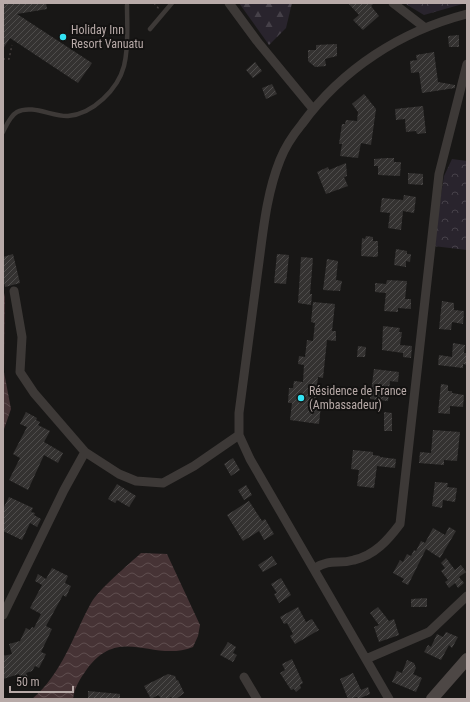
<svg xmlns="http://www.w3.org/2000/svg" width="470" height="702" font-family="'Roboto Condensed',sans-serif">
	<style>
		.forest { fill: url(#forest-firs) }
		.park { fill: url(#park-crowns) }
		.water { fill: url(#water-waves) }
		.building { fill: url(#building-hatch) }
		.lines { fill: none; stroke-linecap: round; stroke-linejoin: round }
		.path { stroke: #443e3d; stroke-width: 1.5; stroke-dasharray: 2 3; stroke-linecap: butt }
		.lane { stroke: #3d3937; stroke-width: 4.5 }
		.street { stroke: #3d3937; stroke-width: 9 }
		.secondary { stroke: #4d4745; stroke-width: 12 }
		.poi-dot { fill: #33e3f3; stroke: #131211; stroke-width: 1.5 }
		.labels { text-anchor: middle; stroke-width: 4; stroke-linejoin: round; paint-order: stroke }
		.poi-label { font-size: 12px; fill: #b8aaa8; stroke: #131211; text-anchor: start }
	</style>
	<defs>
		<pattern id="forest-firs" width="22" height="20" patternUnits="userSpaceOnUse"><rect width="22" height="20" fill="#29242d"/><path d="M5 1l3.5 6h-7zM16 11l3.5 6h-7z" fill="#464149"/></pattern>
		<pattern id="park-crowns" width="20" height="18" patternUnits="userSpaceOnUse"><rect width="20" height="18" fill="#29242d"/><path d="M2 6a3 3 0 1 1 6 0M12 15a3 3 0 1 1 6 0" fill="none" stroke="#464149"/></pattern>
		<pattern id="water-waves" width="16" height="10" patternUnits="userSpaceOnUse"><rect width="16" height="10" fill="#463335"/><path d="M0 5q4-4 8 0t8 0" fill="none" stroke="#5f4e4f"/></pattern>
		<pattern id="building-hatch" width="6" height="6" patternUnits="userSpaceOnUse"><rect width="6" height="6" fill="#343231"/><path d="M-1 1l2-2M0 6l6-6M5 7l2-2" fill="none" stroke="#4f4d4c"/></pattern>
	</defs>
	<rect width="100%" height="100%" fill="#181716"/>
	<path class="forest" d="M239,3h53l-6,25 -17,17z"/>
	<path class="park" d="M404,3h62l-42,12z
		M452,159l15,2v89l-34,-4 11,-70z"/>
	<path class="water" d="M3,289l2,8 -1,75 7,37 -8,23z
		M141,553l26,1 33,71 -2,11 -5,11c-40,16 -73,-23 -106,22 -7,10 -12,17 -14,30h-41c30,-25 41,-63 59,-96 8,-14 37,-38 50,-50z"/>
	<path class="building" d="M3,3h43l1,6 -30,5 75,49 -14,20 -68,-45 -7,11z
		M348,3h26l-3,3 8,10 -16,14 -10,-10 6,-5z
		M459,35v12h-10l-1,-11z
		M337,44v12l-12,3 1,7 -11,1 -7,-6v-11h8v-5z
		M434,52l4,30 17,3v3l-33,5 -3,-21 -8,1 -1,-12 7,-1 -1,-5z
		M255,62l7,9 -9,7 -7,-8z
		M272,84l5,10 -11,5 -4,-11z
		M364,94l12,15 -5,36 -10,-2 -3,15 -18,-2 2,-12h-3l3,-20h3l1,-4 11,1 1,-9 -6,-8z
		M423,106l3,27 -9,1 -1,-3 -10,1 -1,-13 -9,1 -1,-11z
		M387,158h7v4h7l-1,14 -22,-1v-9h-4v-7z
		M346,163l1,13 -3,1 4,9 -22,8 -9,-22 11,-5 1,3z
		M408,173l15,1v11l-15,-1z
		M404,195l12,2 -2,16 -11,-2 -2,19 -13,-2 2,-15 -10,-1 2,-14 21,2z
		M366,236l7,1v4h5v15l-2,1 -15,-1 1,-18 3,1z
		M396,249l11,2v3h4l-1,8 -4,-1v6l-12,-2z
		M13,254l7,29 -15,4 -2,-10v-20z
		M277,254l12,1 -3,29 -12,-1z
		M301,257l12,1 -3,36h2l-1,11 -13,-2z
		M327,259l11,2 -2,19 6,1 -2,10 -17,-1z
		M387,280l20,1 -2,18h6v10l-13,-1v4l-14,-1 2,-18 -11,-1v-9l11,1z
		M442,301l12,2v7l10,1 -1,13 -11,-2 -1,8 -12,-1z
		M313,302l22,2 -3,27h4v10l-9,-1 -4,38 -5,-1 -3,28h6l-2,19 -29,-4 2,-17h-4l1,-15h4l1,-7 9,1 1,-17 -6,-1 1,-8 6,1 2,-17 6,1 2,-18 -4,-1z
		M383,326l17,2 -1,4h3l-2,13 12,1 -1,12 -8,-1v-4l-21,-3z
		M453,343l12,2 -1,8h3v12l-4,-1v4l-25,-3 1,-10 13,2z
		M358,346l8,1 -1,10h-8z
		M374,369l25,3 -1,10 -8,-1 -2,20 -18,-2z
		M441,384l7,1v6h4v2l12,2 -1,12 -13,-1v8l-12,-1z
		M26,412l11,6 -1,2 4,2 -2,3 12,6 -6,11 19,11 -5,10 -14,-8 -16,35 -19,-10 11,-22 -7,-4 14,-27 -7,-3z
		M384,412l8,1v18h-8z
		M433,430l27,2 -3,29 -13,-1v5l-25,-2 1,-11 11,1z
		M353,450l20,2v3l7,1v1l16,2 -1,9 -18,-2 -3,22 -17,-2 2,-16 -8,-1z
		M233,458l7,12 -9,6 -7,-12z
		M435,482l13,1 -1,4 10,1 -2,14 -12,-2 -1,8 -10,-2z
		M117,484l19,12 -7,11 -12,-7 -2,3 -7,-4z
		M246,485l6,10 -8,5 -6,-10z
		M9,497l24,11 -2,4 4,1 -1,2 7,4 -4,8 -7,-4 -8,17 -19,-9v-22z
		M249,501l13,20 3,-2 9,15 -10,6 -5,-9 -16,10 -16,-26z
		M449,527l7,4 -16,27 -14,-9 -18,36 -6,-3 2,-3 -11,-6 7,-13 3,2 4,-8 4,2 3,-6 2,1 5,-10 4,2 8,-15 12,7z
		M272,556l5,8 -14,8 -5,-7z
		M446,558l9,12 6,-5 5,7 -7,5 5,6 -6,5 -3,-5 -6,5 -4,-6 3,-2 -7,-9 4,-3 -4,-5z
		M52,568l16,8 -3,7 6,3 -5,11 -3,-2 -17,31 6,3 -11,23 5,2 -7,14 -4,-2 -3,5 -6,2 2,4 -8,2 -1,-5 -16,5v-23l9,-2 -3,-10 11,-3 6,-13 4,2 2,-3 2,1 7,-14 -11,-6 12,-23 -7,-4 3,-7 8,5z
		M281,578l10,17 -12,8 -5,-9 3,-1 -6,-9z
		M427,598v9h-16v-8z
		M298,607l8,15 6,-3 7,11 -24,14 -5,-8 3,-2 -6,-11 -3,1 -4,-7z
		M378,607l11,14 5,-2 5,16 -20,7 -5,-15 5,-2 -9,-12z
		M446,632l12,5 -6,11 -3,-3 -8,15 -17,-8 4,-7 3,2 6,-13 6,3z
		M228,642l8,5 -3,6 4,2 -4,7 -13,-7z
		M292,659l11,24 -3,2 1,3 -5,4 -2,-3 -3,1 -11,-17 5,-3 -3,-6z
		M407,660l7,3 2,5 -3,6 9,4 -6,14 -24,-10 5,-11 5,2z
		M353,673l8,17 7,-3 2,7 -12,5 -1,-2 -9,2 -8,-20z
		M168,674l7,2 2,5 1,-1 6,13 -8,6 -6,-2 -1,2h-7l-4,-4 -7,4 -7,-13z
		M88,691l32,3v5h-32z"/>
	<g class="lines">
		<path class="path" d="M154,3l5,6
			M3,59h6l3,-14"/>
		<path class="lane" d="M150,29l22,-26
			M3,132c3,-6 7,-16 14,-20 15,-8 36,5 51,4 25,-2 50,-27 56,-50 5,-19 3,-42 3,-61"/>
		<path class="street" d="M229,3l28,38 56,68
			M393,3l31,24
			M14,291l8,46 -2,35 14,21 51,59 34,22 17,7 27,2 31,-17 45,-31
			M315,568c17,-10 22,-3 39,-8 21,-5 34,-20 46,-36l39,-350 28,-110
			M3,615l61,-125 21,-38
			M366,659l63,-27 38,-36
			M244,677l13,22
			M389,699l-139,-240 -11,-24v-22c6,-48 13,-96 19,-144 5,-36 8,-74 22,-109 5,-13 13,-25 22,-36 40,-55 99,-93 165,-110"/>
		<path class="secondary" d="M432,699l35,-40"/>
	</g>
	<g class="poi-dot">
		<circle cx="63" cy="37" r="4"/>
		<circle cx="301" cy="398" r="4"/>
	</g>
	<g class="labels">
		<g class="poi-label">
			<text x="71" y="34">Holiday Inn<tspan x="71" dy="14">Resort Vanuatu</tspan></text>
			<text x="309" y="395">Résidence de France<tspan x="309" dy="14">(Ambassadeur)</tspan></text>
		</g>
	</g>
	<rect width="470" height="702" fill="none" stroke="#b8aaa8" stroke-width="8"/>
	<path d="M10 686v6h63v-6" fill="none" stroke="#b8aaa8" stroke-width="2"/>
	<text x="16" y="686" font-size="12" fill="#b8aaa8" stroke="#131211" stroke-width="3" paint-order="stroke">50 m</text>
</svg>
